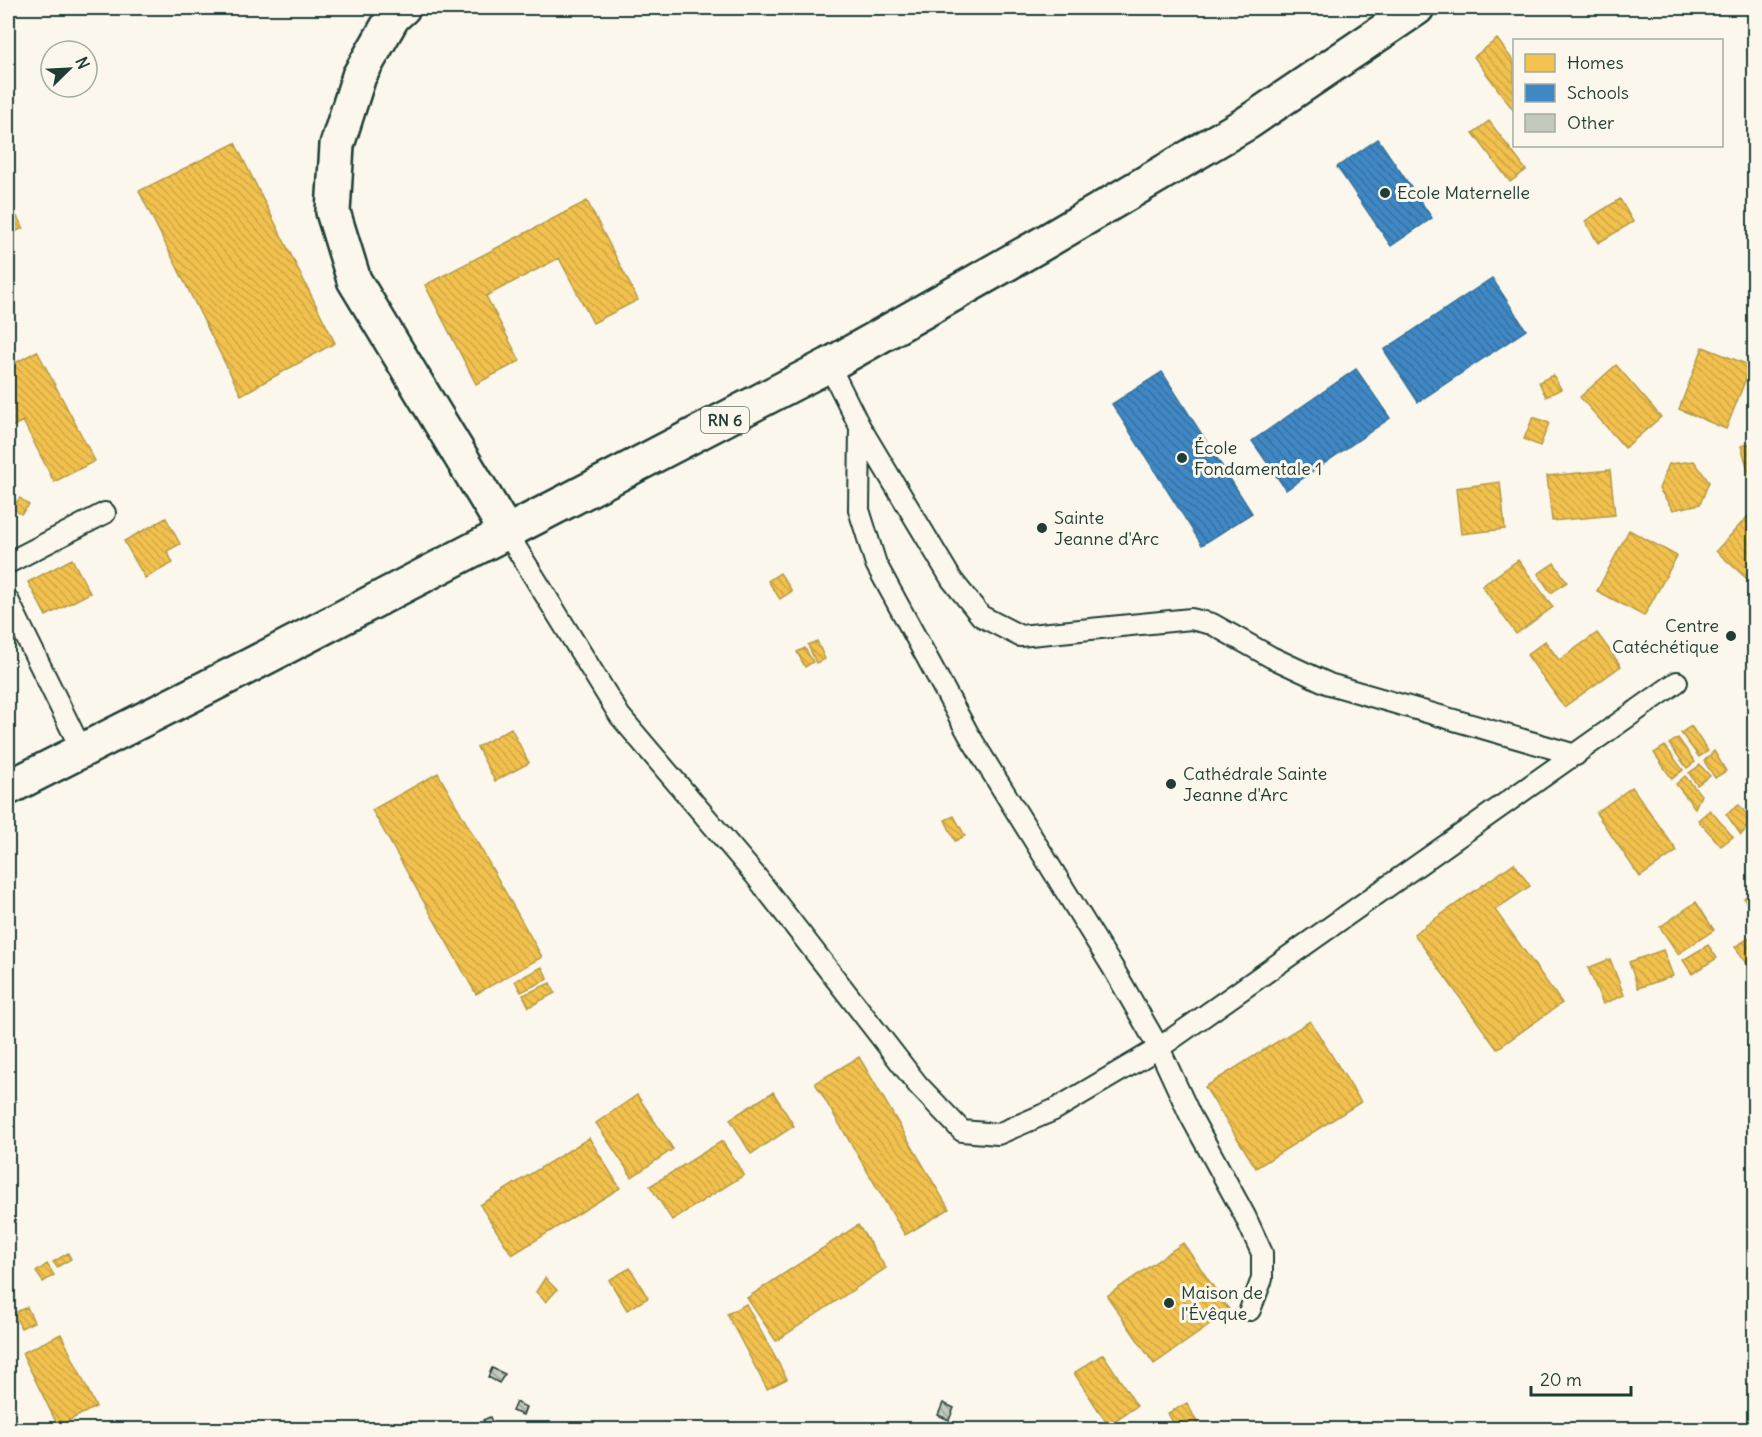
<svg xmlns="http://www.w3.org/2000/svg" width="1762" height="1437" font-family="Delius,sans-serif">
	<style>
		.homes { fill: url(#homes-back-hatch); stroke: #b39946; stroke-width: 1.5 }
		.schools { fill: url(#schools-back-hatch); stroke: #35729a; stroke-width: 1.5 }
		.building { fill: url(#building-back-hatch); stroke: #1f3d34; stroke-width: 1.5 }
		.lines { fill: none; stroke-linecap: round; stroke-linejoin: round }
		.service-casing { stroke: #1f3d34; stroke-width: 24 }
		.minor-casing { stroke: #1f3d34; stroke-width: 38 }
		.primary-casing { stroke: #1f3d34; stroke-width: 38 }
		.service { stroke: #fbf7ec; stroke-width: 20 }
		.minor { stroke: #fbf7ec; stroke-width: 33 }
		.primary { stroke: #fbf7ec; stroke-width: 33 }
		.poi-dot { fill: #1f3d34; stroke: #fbf7ec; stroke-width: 2 }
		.labels { text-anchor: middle; stroke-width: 6; stroke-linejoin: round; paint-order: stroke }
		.shield { fill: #fbf7ec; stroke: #61756b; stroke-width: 1.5 }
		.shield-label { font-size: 16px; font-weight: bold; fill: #1f3d34 }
		.poi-label { font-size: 18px; fill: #1f3d34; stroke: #fbf7ec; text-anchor: start }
	</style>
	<defs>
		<pattern id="homes-back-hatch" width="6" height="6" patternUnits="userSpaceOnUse" patternTransform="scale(1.5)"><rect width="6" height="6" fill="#f2c14e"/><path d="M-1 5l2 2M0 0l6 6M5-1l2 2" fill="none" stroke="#cfa745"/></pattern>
		<pattern id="schools-back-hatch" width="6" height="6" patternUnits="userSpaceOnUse" patternTransform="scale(1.5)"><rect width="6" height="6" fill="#3f88c5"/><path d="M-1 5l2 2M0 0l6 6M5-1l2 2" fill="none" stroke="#3470a1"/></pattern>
		<pattern id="building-back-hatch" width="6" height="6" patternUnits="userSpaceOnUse" patternTransform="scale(1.5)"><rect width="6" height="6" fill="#c4c9be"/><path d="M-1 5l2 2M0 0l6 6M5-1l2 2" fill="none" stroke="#9fa49b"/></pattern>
	</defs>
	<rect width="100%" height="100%" fill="#fbf7ec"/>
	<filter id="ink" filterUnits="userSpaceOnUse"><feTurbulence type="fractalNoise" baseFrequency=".0167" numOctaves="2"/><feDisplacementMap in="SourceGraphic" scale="12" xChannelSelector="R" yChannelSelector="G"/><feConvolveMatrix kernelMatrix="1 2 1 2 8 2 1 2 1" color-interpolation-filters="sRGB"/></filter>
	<g filter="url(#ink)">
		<path class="homes" d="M1497,39l17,23v49l-40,-54z
			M1489,121l37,49 -16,12 -37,-49z
			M235,143l100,200 -94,52 -102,-204z
			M1620,199l13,23 -35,21 -13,-22z
			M8,200l15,28 -8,4 -3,-4 -4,2z
			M587,201l51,99 -45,23 -34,-65 -73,38 34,65 -44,23 -51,-99z
			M1703,347l48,19 -25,63 -47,-20z
			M37,351l58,110 -41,21 -31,-61 -15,8v-62z
			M1616,365l45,52 -36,31 -45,-51z
			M1553,375l8,14 -15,8 -7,-15z
			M1533,417l16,6 -9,23 -16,-7z
			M1754,442v48l-13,-44z
			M1694,461l15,21 -9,22 -27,6 -14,-21 10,-25z
			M1610,470l5,45 -63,6 -5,-45z
			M1500,482l5,47 -44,5 -5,-46z
			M20,498l9,7 -8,9 -9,-7z
			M1748,516l6,6v63l-38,-34z
			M166,518l14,26 -13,7 6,12 -28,15 -21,-37z
			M1629,530l48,26 -33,60 -47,-25z
			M72,559l18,34 -44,23 -18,-34z
			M1518,560l35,47 -37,27 -34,-48z
			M1554,563l13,19 -16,11 -13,-19z
			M780,573l12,18 -12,8 -12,-18z
			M1597,633l24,33 -57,41 -37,-52 18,-14 14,19z
			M817,641l8,18 -9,4 -8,-18z
			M805,648l8,14 -8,5 -8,-15z
			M1691,726l17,25 -9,6 -18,-24z
			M511,728l18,35 -34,18 -18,-34z
			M1678,738l17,24 -8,6 -18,-24z
			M1665,746l18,24 -11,9 -18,-26z
			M1714,751l12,20 -11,7 -11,-17z
			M1700,765l10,11 -13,9 -8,-12z
			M438,773l104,184 -66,37 -104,-184z
			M1685,776l16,19 -6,13 -19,-24z
			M1632,787l45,64 -37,26 -44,-64z
			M1739,805l13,16 -11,14 -15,-21z
			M1710,810l23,27 -12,9 -23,-26z
			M954,816l11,20 -10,5 -10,-21z
			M1514,863l16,23 -35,24 67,93 -65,46 -83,-115z
			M1754,891v24l-10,-17z
			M1696,902l18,28 -36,24 -18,-27z
			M1752,936l2,4v21l-6,4 -13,-18z
			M1708,945l9,13 -25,16 -9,-14z
			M1663,950l10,26 -35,12 -9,-26z
			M1610,959l14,36 -21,9 -15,-36z
			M542,967l6,12 -27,13 -6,-11z
			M550,983l5,10 -26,14 -6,-12z
			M1310,1021l51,81 -105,66 -51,-81z
			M859,1057l90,152 -44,26 -90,-152z
			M773,1092l21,34 -43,28 -21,-35z
			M637,1095l36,54 -41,28 -36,-54z
			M589,1138l31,50 -108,67 -32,-50z
			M722,1141l22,34 -72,45 -22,-34z
			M858,1225l28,43 -110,73 -29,-43z
			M1183,1243l47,68 -76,53 -47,-68z
			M68,1253l3,6 -14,8 -4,-5z
			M47,1264l7,11 -11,7 -7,-10z
			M630,1268l18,30 -21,12 -18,-30z
			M545,1278l12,12 -11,12 -10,-10z
			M746,1304l41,75 -20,10 -40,-75z
			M27,1307l7,15 -13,6 -7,-15z
			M61,1334l35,73 -38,19 -36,-73z
			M1103,1354l34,52 -29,19 -34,-52z
			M1187,1403l11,21 -11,6h-10l-9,-17z"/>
		<path class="schools" d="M1378,139l54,79 -41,28 -54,-79z
			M1492,278l34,52 -108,72 -34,-52z
			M1356,369l34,49 -104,72 -34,-49z
			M1162,372l90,141 -50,32 -90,-141z"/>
		<path class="building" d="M492,1368l13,6 -6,9 -11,-6z
			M516,1402l10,5 -3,8 -11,-4z
			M943,1403l11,5 -5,12 -11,-5z
			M490,1417l5,13h-8l-4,-10z"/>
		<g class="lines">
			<defs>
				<path id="service" d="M829,365l31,62 -1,83 17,54 93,171 144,233 46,80 31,67 55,101 17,37v26l-12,31
					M860,427l92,153 29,36 39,20 171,-17 21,5 59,33 58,27 247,71
					M507,533l113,183 135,159 163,210 44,46 36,3 56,-24 105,-62 518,-366
					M8,563l97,-50
					M8,600l74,151"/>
				<path id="minor" d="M403,8l-10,9 -34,59 -22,69 -4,67 21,68 153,253"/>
				<path id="primary" d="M8,788l243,-123 578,-300 211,-120 207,-122 170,-115"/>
			</defs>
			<use href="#service" class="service-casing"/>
			<use href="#minor" class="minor-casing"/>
			<use href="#primary" class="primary-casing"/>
			<use href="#service" class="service"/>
			<use href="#minor" class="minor"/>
			<use href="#primary" class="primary"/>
		</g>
	</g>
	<g class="poi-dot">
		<circle cx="1385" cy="193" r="6"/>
		<circle cx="1182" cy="458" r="6"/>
		<circle cx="1042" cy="528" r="6"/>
		<circle cx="1731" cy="636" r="6"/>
		<circle cx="1171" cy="784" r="6"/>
		<circle cx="1169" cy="1303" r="6"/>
	</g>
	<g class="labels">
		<rect class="shield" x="701" y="407" width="48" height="26" rx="4.5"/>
		<g class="shield-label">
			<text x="725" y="426">RN 6</text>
		</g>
		<g class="poi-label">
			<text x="1397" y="199">Ecole Maternelle</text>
			<text x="1194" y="454">École<tspan x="1194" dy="21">Fondamentale 1</tspan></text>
			<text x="1054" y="524">Sainte<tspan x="1054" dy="21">Jeanne d'Arc</tspan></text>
			<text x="1719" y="632" text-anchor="end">Centre<tspan x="1719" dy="21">Catéchétique</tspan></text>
			<text x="1183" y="780">Cathédrale Sainte<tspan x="1183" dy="21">Jeanne d'Arc</tspan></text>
			<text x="1181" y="1299">Maison de<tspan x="1181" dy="21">l'Évêque</tspan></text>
		</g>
	</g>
	<rect width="1762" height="1437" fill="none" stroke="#fbf7ec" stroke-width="30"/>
	<rect x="15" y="15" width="1732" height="1407" fill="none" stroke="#1f3d34" stroke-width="2" filter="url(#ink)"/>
	<rect x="1513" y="39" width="210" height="108" fill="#fbf7ec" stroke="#a3ada2" stroke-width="1.5"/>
	<rect x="1525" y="54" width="30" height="18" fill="#f2c14e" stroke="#a3ada2" stroke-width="1.5"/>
	<text x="1567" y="69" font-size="18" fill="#1f3d34">Homes</text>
	<rect x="1525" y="84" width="30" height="18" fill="#3f88c5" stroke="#a3ada2" stroke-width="1.5"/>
	<text x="1567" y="99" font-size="18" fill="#1f3d34">Schools</text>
	<rect x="1525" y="114" width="30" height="18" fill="#c4c9be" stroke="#a3ada2" stroke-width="1.5"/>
	<text x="1567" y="129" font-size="18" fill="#1f3d34">Other</text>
	<g transform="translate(69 69) rotate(66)"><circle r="28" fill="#fbf7ec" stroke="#a3ada2" stroke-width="1.5"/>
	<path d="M0-4.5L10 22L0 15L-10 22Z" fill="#1f3d34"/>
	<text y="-9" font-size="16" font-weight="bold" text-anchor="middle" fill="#1f3d34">N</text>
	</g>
	<path d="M1531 1386v9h100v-9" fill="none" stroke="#1f3d34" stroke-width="3"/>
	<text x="1540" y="1386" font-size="18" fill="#1f3d34" stroke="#fbf7ec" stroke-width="4.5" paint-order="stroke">20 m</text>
</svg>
